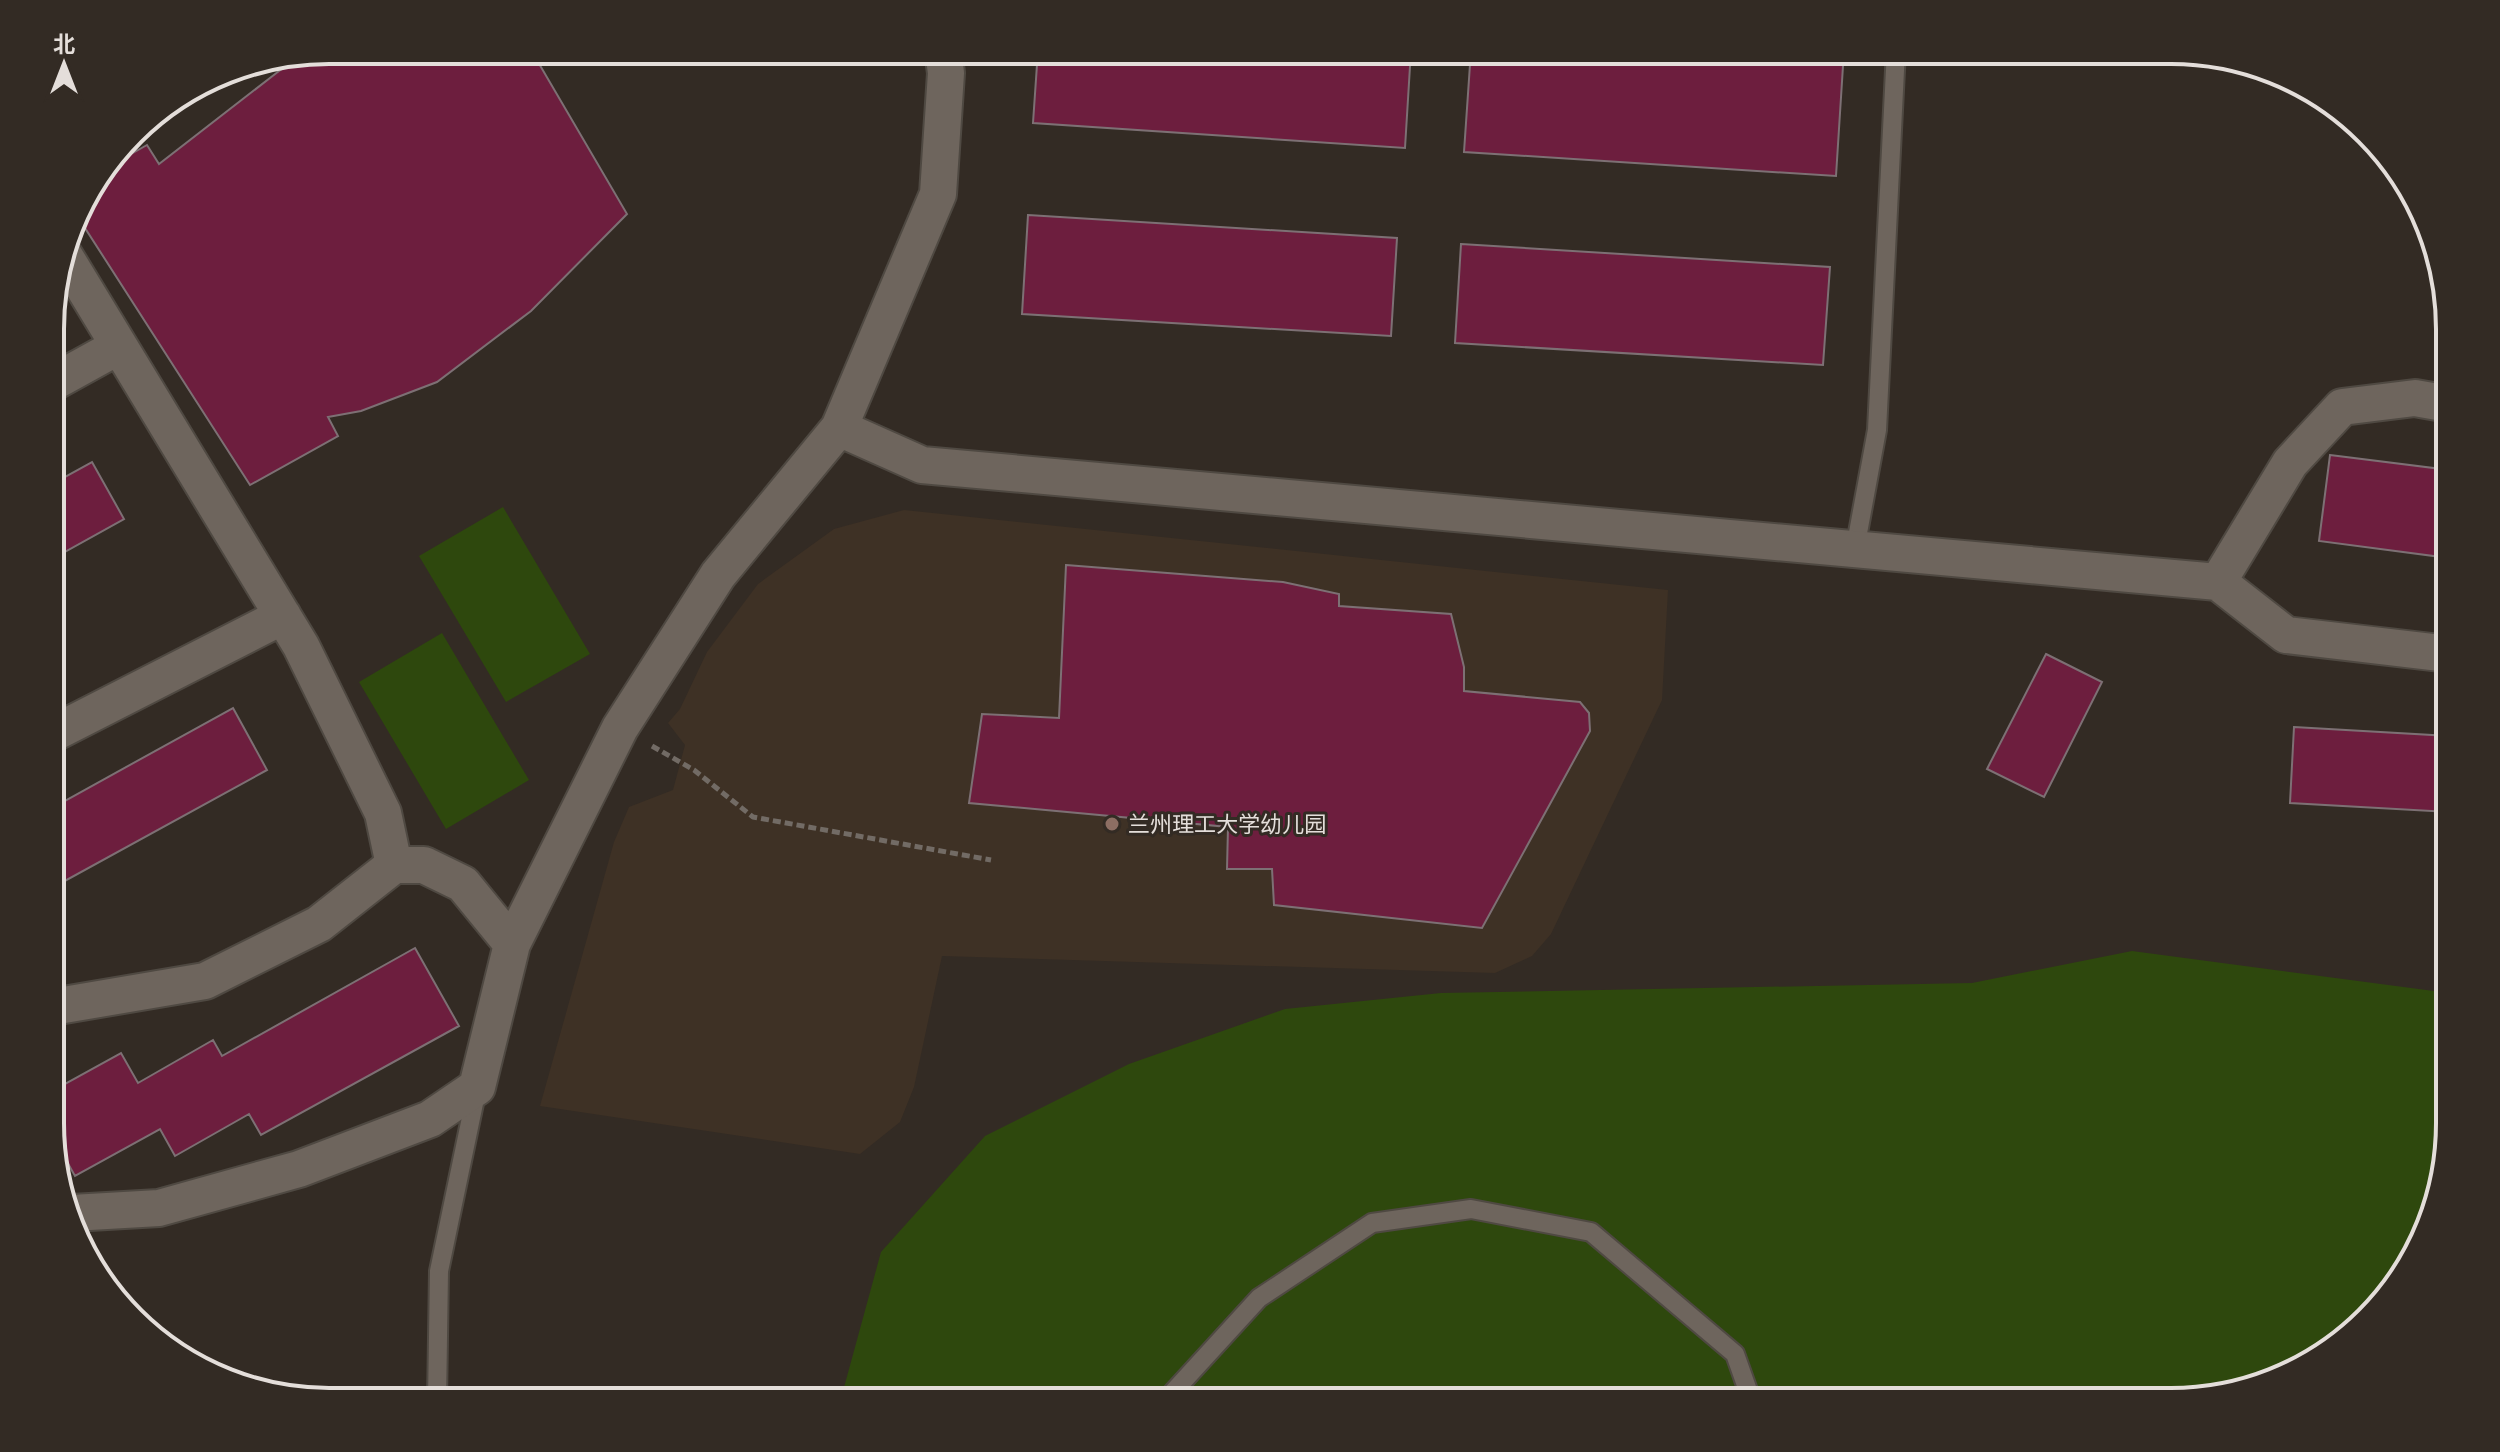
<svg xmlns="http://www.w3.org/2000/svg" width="2500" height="1452" font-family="'Open Sans','Noto Sans SC',sans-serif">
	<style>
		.built { fill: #3e3125 }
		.green { fill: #2e480d }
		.building { fill: #6d1e3e; stroke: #7d7074; stroke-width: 2 }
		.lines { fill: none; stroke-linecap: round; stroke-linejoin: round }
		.lane-casing { stroke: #4f4942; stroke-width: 22 }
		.street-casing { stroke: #4f4942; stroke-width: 40 }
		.path { stroke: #726b65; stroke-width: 5; stroke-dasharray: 8 4; stroke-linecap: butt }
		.lane { stroke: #6e655d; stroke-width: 18 }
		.street { stroke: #6e655d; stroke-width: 36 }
		.education-dot { fill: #8d6e63; stroke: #332b24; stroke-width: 3 }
		.labels { text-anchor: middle; stroke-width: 6; stroke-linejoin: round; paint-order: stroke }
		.poi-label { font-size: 22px; fill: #e4deda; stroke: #332b24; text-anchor: start }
		.rim { fill: none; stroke: #e4deda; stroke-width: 4 }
	</style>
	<rect width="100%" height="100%" fill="#332b24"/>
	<path class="built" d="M904,510l764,80 -6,110 -111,234 -19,22 -37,17 -553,-17 -28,131 -14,35 -40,32 -320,-48 74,-264 15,-35 44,-17 12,-45 -17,-22 12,-14 27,-57 51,-68 76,-55z"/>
	<path class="green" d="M503,507l87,147 -84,48 -87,-146z
		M442,633l87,147 -83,49 -87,-147z
		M2132,951l317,42v148l-37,122 -101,101 -122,37 -1349,1 41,-150 104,-116 144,-72 156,-55 156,-16 531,-10z"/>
	<path class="building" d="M329,50h202l96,164 -96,97 -94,71 -76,29 -33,6 10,19 -88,49 -174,-271 3,-9 29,-38 39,-22 12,19 120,-93 27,-17z
		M1038,50h373l-6,98 -372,-25z
		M1471,50h373l-8,126 -372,-24z
		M1028,215l369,23 -6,98 -369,-22z
		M1461,244l369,23 -7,98 -368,-22z
		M2330,455l119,15v88l-130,-17z
		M92,462l32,57 -72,40v-75z
		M1066,565l217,17 56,12v12l112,8 13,53v24l116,11 9,11 1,18 -108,197 -208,-23 -2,-36h-45l1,-42 -259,-24 13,-89 77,4z
		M2046,654l56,28 -58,115 -57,-28z
		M233,708l34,62 -215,118v-80z
		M2294,727l155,9v76l-159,-9z
		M415,948l44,78 -198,109 -12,-21 -74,42 -15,-27 -85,47 -23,-41v-44l69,-38 17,30 75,-43 9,16z"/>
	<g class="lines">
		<defs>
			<path id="lane" d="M1855,549l22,-119 19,-380
				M437,1402l2,-131 38,-182
				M1164,1402l95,-104 113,-75 99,-14 120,23 144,122 17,48"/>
			<path id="street" d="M64,255l237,391 82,167 11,52
				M52,383l67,-37
				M839,428l83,37 1296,117 68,53 163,19
				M2218,582l72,-119 52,-56 73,-9 34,6
				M52,734l231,-118
				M52,1007l153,-26 114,-57 75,-59h30l39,19 49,60
				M72,1213l87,-5 140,-39 131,-50 47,-32 35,-143 108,-216 98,-153 121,-147 99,-234 8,-121 -3,-23"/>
		</defs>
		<use href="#lane" class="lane-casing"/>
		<use href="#street" class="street-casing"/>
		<path class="path" d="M652,746l42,24 59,47 238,43"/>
		<use href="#lane" class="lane"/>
		<use href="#street" class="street"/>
	</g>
	<circle class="education-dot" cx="1112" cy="824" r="8"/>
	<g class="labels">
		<g class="poi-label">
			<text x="1128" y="832">兰州理工大学幼儿园</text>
		</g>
	</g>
	<path d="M0 0H2500V1452H0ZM329 64H2171A265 265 0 0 1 2436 329V1123A265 265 0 0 1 2171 1388H329A265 265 0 0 1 64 1123V329A265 265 0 0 1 329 64Z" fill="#332b24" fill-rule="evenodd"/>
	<path class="rim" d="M329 64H2171A265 265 0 0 1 2436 329V1123A265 265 0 0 1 2171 1388H329A265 265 0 0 1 64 1123V329A265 265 0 0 1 329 64Z"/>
	<g transform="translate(64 64)" stroke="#332b24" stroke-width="6" paint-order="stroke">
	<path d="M0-6L14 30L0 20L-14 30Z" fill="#e4deda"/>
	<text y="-12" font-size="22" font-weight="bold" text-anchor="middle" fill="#e4deda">北</text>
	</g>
</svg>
